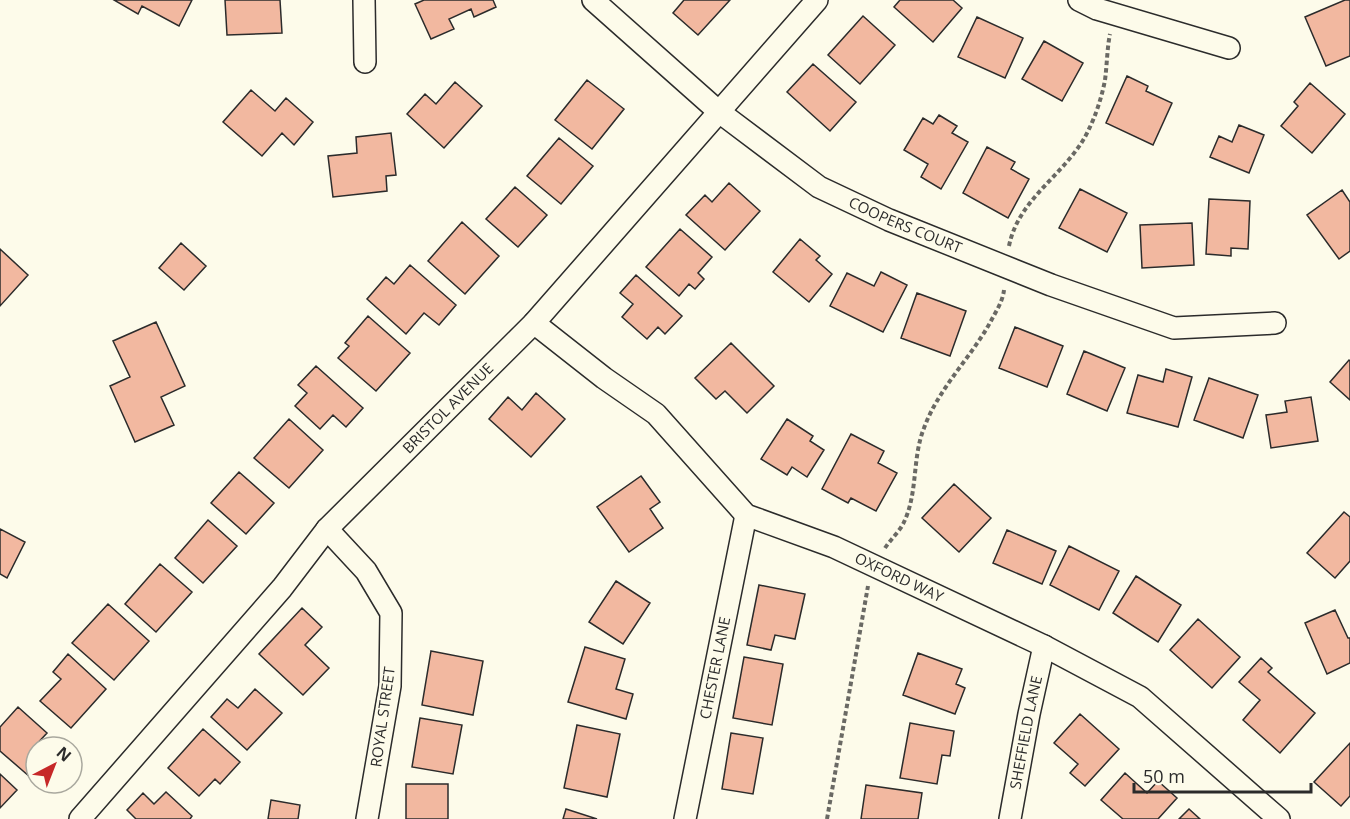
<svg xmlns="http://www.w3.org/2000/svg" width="1350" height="819" font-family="'Open Sans',sans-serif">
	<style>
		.building { fill: #f2b8a0; stroke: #2b2b2b; stroke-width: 1.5 }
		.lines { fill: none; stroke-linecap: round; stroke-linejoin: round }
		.minor-casing { stroke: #2b2b2b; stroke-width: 24 }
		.path { stroke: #6a6964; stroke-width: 4; stroke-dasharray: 4.5 3; stroke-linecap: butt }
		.minor { stroke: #fdfbea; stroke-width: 21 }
		.labels { text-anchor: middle; stroke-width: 4.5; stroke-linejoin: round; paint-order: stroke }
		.street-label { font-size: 15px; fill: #2b2b2b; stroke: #fdfbea }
	</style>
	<rect width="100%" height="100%" fill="#fdfbea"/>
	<path class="building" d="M114,0h78l-13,26 -37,-20 -4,8z
		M225,0h55l2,33 -55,2z
		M424,0h69l3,7 -22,10 -3,-8 -22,10 5,10 -23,10 -16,-35z
		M684,0h46l-32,35 -25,-22z
		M900,0h53l9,8 -29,34 -39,-35z
		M1345,0h5v56l-24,10 -21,-49z
		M863,16l32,29 -35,39 -32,-29z
		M977,17l46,21 -18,40 -47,-21z
		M1044,41l39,22 -21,38 -40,-22z
		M813,64l43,38 -26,29 -43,-39z
		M1127,76l21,10 -2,5 26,12 -19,42 -47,-22z
		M587,80l37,29 -32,40 -37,-29z
		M455,82l27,24 -38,42 -37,-34 18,-20 11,10z
		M1310,83l35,31 -33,39 -31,-27 17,-20 -4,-4z
		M251,90l24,21 11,-13 27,24 -19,23 -12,-12 -20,23 -39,-34z
		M939,115l18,11 -5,7 16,9 -27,47 -20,-12 7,-13 -24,-14 19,-32 10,6z
		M1239,125l25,10 -15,38 -39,-16 9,-21 13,6z
		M391,133l5,42 -10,1 1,15 -54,6 -5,-41 29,-3 -1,-16z
		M559,138l34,28 -32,38 -34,-28z
		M987,147l28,15 -4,7 18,10 -21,39 -45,-25z
		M729,183l31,28 -35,39 -39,-35 19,-20 7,7z
		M515,187l32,28 -29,32 -32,-28z
		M1080,189l47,24 -20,39 -48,-24z
		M1342,190l8,12v49l-11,8 -32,-44z
		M1209,199l41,2 -2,48 -17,-1v8l-25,-2z
		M462,222l37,34 -34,38 -37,-33z
		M1192,223l2,42 -52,3 -2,-43z
		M680,229l32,28 -14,16 6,6 -9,10 -6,-5 -10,12 -33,-29z
		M800,239l20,17 -4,4 16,14 -23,28 -36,-30z
		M181,243l25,23 -22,24 -25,-22z
		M0,249l28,26 -28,31z
		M410,265l46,40 -17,20 -15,-12 -18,21 -39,-35 19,-22 8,7z
		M881,272l26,13 -24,47 -53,-26 17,-33 27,13z
		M636,275l46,41 -17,18 -7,-7 -11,12 -25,-22 11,-13 -13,-11z
		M917,293l49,18 -16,45 -49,-18z
		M368,316l42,37 -34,38 -38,-33 11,-12 -4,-3z
		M156,322l29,64 -24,11 13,28 -39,17 -25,-56 20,-9 -17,-36z
		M1015,327l48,19 -16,41 -48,-19z
		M731,343l43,43 -27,27 -22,-22 -9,8 -21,-21z
		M1084,351l41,17 -18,43 -40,-17z
		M1349,360l1,1v39l-20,-18z
		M316,366l47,42 -17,19 -13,-12 -13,14 -25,-23 12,-13 -9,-8z
		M1166,369l26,8 -14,50 -51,-14 11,-38 25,7z
		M1209,378l49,17 -15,43 -49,-18z
		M536,393l29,26 -34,38 -42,-38 19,-22 14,13z
		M1311,397l7,44 -47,7 -5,-33 21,-3 -2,-11z
		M289,419l34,31 -34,38 -35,-30z
		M787,419l26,17 -3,5 14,9 -17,27 -15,-10 -5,8 -26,-16z
		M851,434l33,17 -6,12 19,10 -21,38 -25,-13 -3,5 -26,-14z
		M239,472l35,31 -28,31 -35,-31z
		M641,476l19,26 -10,7 13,19 -34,24 -32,-45z
		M954,484l37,34 -32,34 -37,-34z
		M1344,512l6,5v44l-15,17 -28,-25z
		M208,520l29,26 -34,37 -28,-25z
		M0,529l25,13 -18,36 -7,-4z
		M1007,530l49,21 -14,33 -49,-21z
		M1069,546l50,25 -20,39 -49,-25z
		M160,564l32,28 -36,40 -31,-28z
		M1136,576l45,29 -23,37 -45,-29z
		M616,581l34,22 -27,41 -34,-22z
		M759,585l46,9 -10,45 -20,-4 -4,15 -24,-5z
		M108,604l41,37 -35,39 -42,-37z
		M302,608l20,19 -17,18 24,23 -26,27 -44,-41z
		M1335,610l13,28h2v25l-23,11 -22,-51z
		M1198,619l42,38 -28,31 -42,-38z
		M585,647l40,12 -9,30 17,5 -7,25 -58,-17z
		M431,651l52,10 -10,54 -51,-10z
		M918,653l44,16 -6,15 9,4 -10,26 -52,-19z
		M68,654l38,35 -35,39 -31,-27 21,-22 -8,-7z
		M744,657l39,7 -11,61 -39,-7z
		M1261,658l11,10 -4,4 47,41 -35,40 -37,-33 17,-20 -21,-18z
		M255,689l27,24 -35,37 -36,-33 16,-18 11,9z
		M18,707l29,26 -13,14 2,2v21l-6,7 -30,-26v-24z
		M1080,714l39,35 -34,37 -15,-13 8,-9 -24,-21z
		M420,718l42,7 -9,49 -41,-7z
		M910,723l44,8 -4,25 -8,-1 -5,29 -37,-6z
		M577,725l43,9 -13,63 -43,-9z
		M203,729l37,33 -20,22 -5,-5 -16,17 -31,-28z
		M731,733l32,5 -10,56 -31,-5z
		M1350,743v53l-9,10 -27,-24z
		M1125,773l22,20 11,-12 19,17 -19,21h-35l-22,-19z
		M0,774l17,16 -17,18z
		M406,784h42v35h-42z
		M866,785l56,8 -4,26h-57z
		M166,792l26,24 -2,3h-54l-9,-9 16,-17 11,11z
		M271,800l29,5 -2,14h-30z
		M566,809l31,10h-34z
		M1189,809l11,10h-21z"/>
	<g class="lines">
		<defs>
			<g id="minor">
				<path d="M364,0l1,62"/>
				<path id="s1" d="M593,0l125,111 101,76 70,33 162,65 123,43 101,-5"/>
				<path d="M1079,0l18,9 132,39"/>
				<path id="s2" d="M534,323l70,55 52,36 90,101 88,32 210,99 96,51 139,122"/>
				<path d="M327,529l39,42 25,42 -1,73 -23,133"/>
				<path id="s3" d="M80,819l202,-231 45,-59 207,-206 283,-323"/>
				<path id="s4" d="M685,819l61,-304"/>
				<path id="s5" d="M1010,819l19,-105 15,-68"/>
			</g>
		</defs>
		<use href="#minor" class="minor-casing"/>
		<path class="path" d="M1009,246c10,-50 60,-73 80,-117 7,-14 13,-33 16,-49 2,-15 2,-31 5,-46
			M885,548c6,-9 15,-17 19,-26 14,-29 8,-64 20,-94 15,-41 48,-71 68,-109 5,-9 11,-19 12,-29
			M827,819l41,-233"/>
		<use href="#minor" class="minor"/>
	</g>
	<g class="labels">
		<g class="street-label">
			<text dy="5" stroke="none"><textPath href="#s1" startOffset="388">COOPERS COURT</textPath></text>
			<text dy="5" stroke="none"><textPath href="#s3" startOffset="552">BRISTOL AVENUE</textPath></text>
			<text dy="5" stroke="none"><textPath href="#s2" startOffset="453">OXFORD WAY</textPath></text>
			<text dy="5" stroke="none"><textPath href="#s4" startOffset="154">CHESTER LANE</textPath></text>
			<text transform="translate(383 717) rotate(-82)" y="5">ROYAL STREET</text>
			<text dy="5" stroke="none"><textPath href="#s5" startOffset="88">SHEFFIELD LANE</textPath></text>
		</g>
	</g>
	<g transform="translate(54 765) rotate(42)"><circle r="28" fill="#fdfbea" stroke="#a9a89e" stroke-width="1.5"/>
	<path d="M0-4.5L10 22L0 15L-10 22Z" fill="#c62828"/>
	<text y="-9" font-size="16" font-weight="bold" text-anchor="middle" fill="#2b2b2b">N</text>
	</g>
	<path d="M1134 783v9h177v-9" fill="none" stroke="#2b2b2b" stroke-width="3"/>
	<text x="1143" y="783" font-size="18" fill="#2b2b2b" stroke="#fdfbea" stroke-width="4.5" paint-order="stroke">50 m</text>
</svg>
